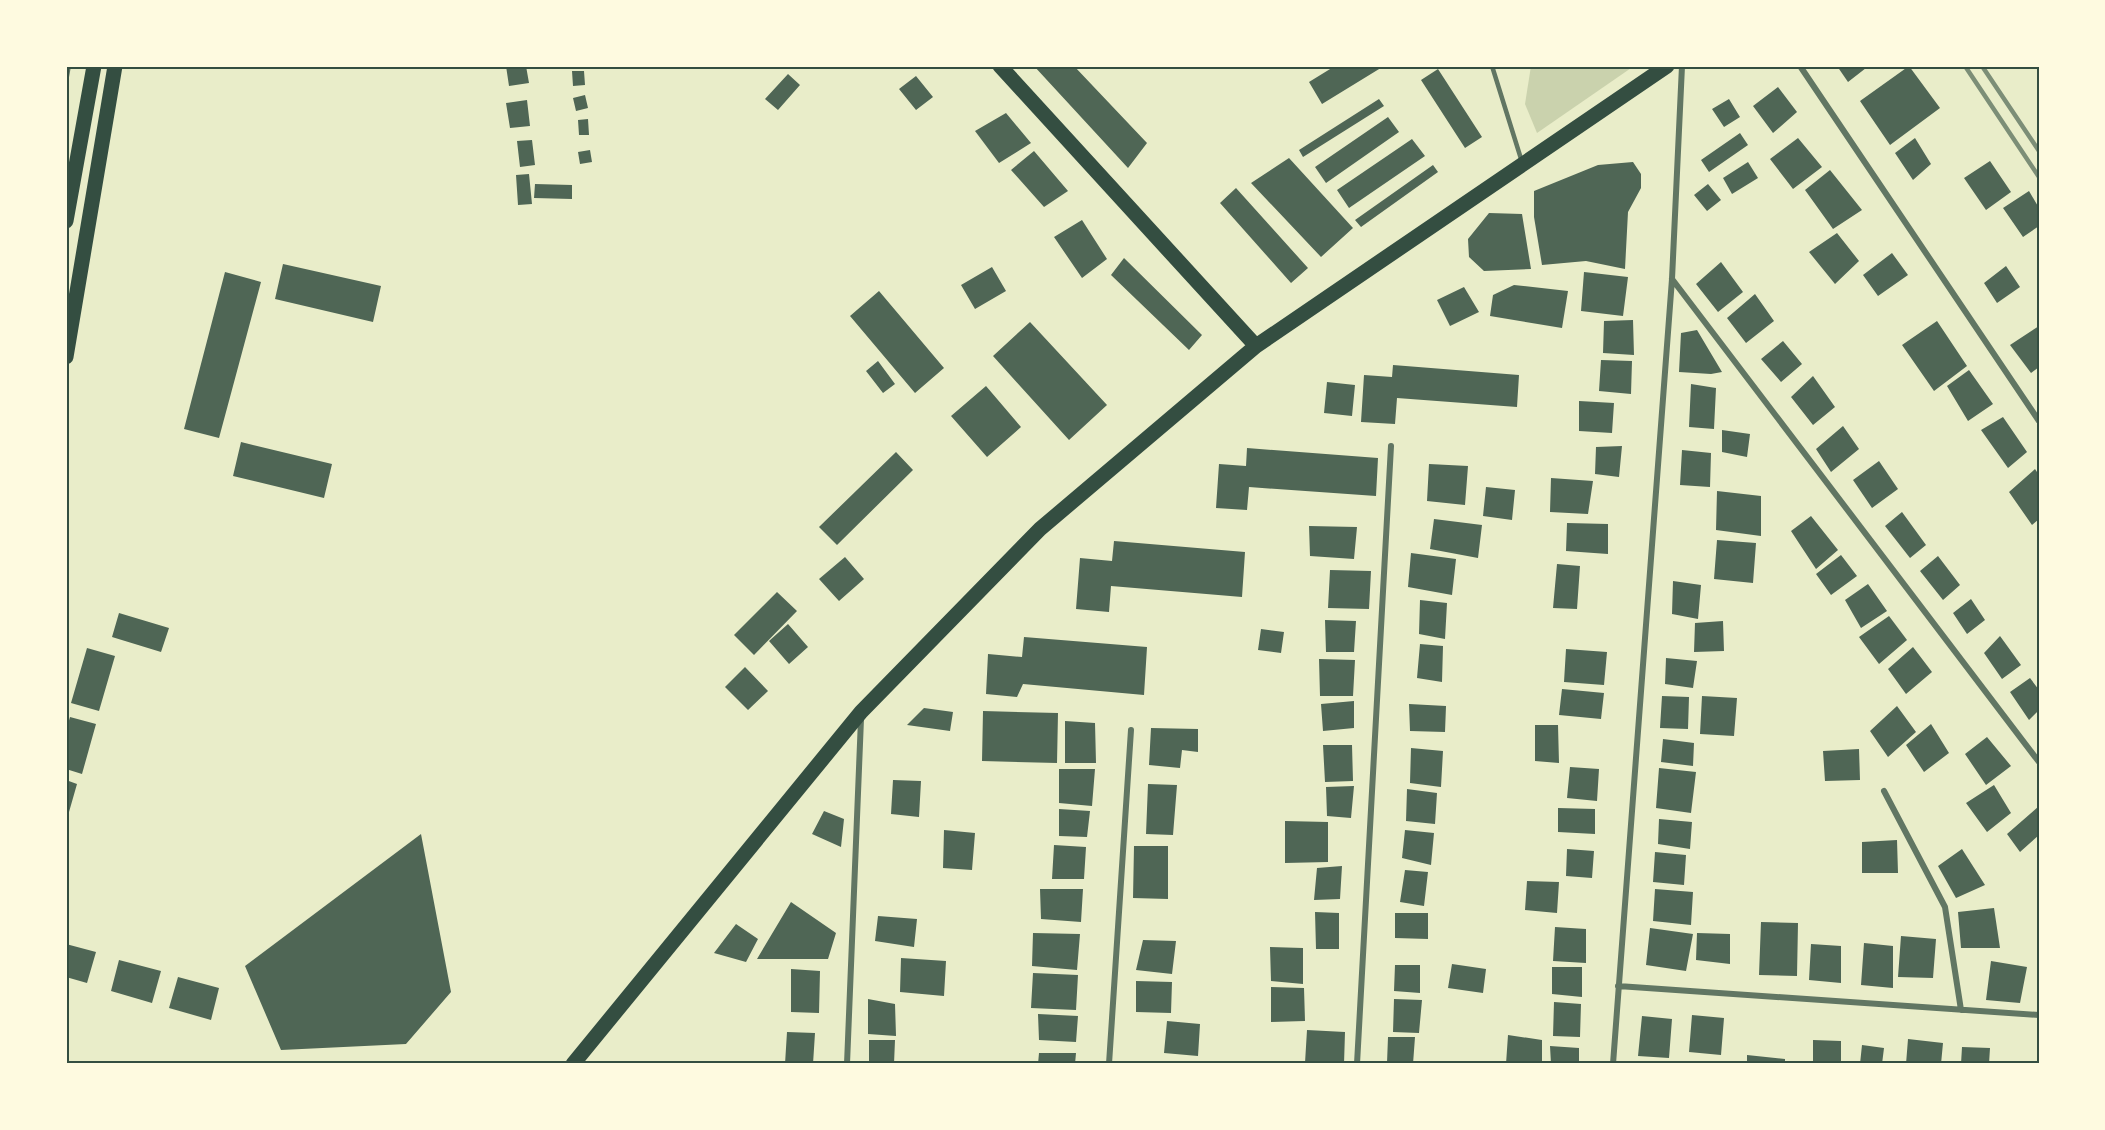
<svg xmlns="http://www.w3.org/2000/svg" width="2105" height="1130" font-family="Roboto,sans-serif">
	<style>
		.green { fill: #cad2ad }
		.building { fill: #4f6655 }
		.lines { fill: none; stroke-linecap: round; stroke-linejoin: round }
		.service { stroke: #617663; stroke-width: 4.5 }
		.minor { stroke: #617663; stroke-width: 6 }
		.primary { stroke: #344e41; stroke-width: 15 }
		.rail { stroke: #7c8e77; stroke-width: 4.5 }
		.neatline { fill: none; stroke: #344e41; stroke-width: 2 }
	</style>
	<rect width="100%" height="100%" fill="#e9edc9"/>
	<path class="green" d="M1531,66h103l-97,67 -12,-29z"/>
	<path class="building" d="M506,66h20l3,17 -20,3z
		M1034,66h40l73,77 -19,25z
		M1335,66h49l-62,38 -13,-22z
		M1837,66h28l1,2 -18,14z
		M1909,66l31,42 -50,37 -30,-44z
		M1438,69l44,68 -17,11 -44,-68z
		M572,71h12l1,14 -12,1z
		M788,74l12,11 -22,25 -13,-11z
		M916,76l17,21 -17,13 -17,-21z
		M1778,87l19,25 -24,21 -20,-27z
		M585,95l3,13 -12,3 -3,-13z
		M1379,99l5,7 -81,51 -4,-7z
		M1729,99l11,18 -16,10 -12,-18z
		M527,100l3,26 -20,2 -4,-25z
		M1006,113l25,30 -32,20 -24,-32z
		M1388,117l11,15 -73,51 -11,-16z
		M588,119l1,16h-10l-1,-15z
		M1740,133l8,12 -39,27 -8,-12z
		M1798,138l24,29 -29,22 -23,-30z
		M1915,138l16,26 -18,16 -18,-27z
		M1412,139l13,17 -76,52 -12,-18z
		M532,140l3,25 -15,2 -3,-26z
		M590,150l2,12 -12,2 -2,-12z
		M1034,151l34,40 -24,16 -33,-37z
		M1289,158l64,70 -32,29 -70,-74z
		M1990,161l21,31 -25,18 -22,-32z
		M1633,162l8,12v14l-13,24 -3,57 -39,-8 -44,4 -8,-48v-26l64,-26z
		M1748,162l10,16 -26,16 -9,-16z
		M1433,165l5,7 -77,55 -6,-7z
		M1830,170l32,40 -29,19 -28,-39z
		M529,174l3,30 -14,1 -2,-30z
		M535,184l37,1v14l-38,-1z
		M1708,184l13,16 -14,11 -13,-16z
		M1236,188l72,80 -17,15 -71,-80z
		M2029,191l10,17v18l-16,11 -20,-29z
		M1489,213l33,1 9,55 -47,2 -15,-14 -1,-18z
		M1082,220l25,39 -25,19 -28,-41z
		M1837,233l22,28 -24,23 -26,-32z
		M1892,253l16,22 -30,21 -15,-21z
		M1124,258l78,77 -13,15 -78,-75z
		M1721,262l22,30 -25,20 -22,-28z
		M283,264l98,22 -8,36 -98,-23z
		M2006,266l14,21 -23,16 -13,-20z
		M992,267l14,24 -31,18 -14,-24z
		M225,272l36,10 -42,156 -35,-9z
		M1584,272l44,5 -5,39 -42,-5z
		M1514,285l54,6 -6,37 -72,-12 3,-21z
		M1464,287l15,25 -29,14 -13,-26z
		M879,291l65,77 -29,25 -65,-77z
		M1755,294l19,27 -28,22 -19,-25z
		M1633,320l1,35 -31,-2 1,-32z
		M1937,321l30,45 -33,25 -32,-46z
		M1030,322l77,83 -38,35 -76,-84z
		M2039,326v41l-8,6 -21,-28z
		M1697,330l25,42 -11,2 -32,-2 2,-39z
		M1783,341l19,23 -21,18 -20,-23z
		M1601,360l31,1 -1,33 -32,-3z
		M878,361l17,23 -12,9 -17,-22z
		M1393,365l126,10 -2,32 -120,-9 -2,26 -34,-2 3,-47 28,2z
		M1969,370l24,34 -25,17 -21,-35z
		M1813,376l22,31 -22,18 -22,-28z
		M1327,382l28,3 -3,31 -28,-3z
		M1691,384l25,4 -2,41 -25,-2z
		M986,386l35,41 -34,30 -36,-41z
		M1579,401l35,2 -2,30 -33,-2z
		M2003,417l24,35 -19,16 -27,-38z
		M1843,426l16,23 -28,23 -15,-23z
		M1722,430l28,4 -3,23 -25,-5z
		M241,442l91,22 -8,34 -91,-22z
		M1622,446l-3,31 -24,-3 1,-27z
		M1247,448l131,10 -2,38 -127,-9 -2,23 -31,-2 3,-44 27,2z
		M1682,450l29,3 -1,34 -30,-2z
		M896,452l17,18 -76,75 -18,-18z
		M1879,461l19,28 -26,19 -19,-28z
		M1429,464l39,2 -3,39 -38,-4z
		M2035,469l4,6v44l-7,6 -23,-33z
		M1551,478l42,3 -5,33 -38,-2z
		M1486,487l29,3 -3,30 -29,-4z
		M1717,491l44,5v40l-45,-6z
		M1902,512l24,33 -16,13 -25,-32z
		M1811,516l27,34 -22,19 -25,-38z
		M1434,519l48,6 -4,33 -48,-9z
		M1567,523l41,1v30l-42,-3z
		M1309,526l48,1 -3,32 -44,-3z
		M1717,540l39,3 -3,40 -39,-4z
		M1114,541l131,11 -3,45 -131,-11 -2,26 -33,-3 4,-51 32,3z
		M1411,553l45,6 -4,36 -44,-8z
		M1841,555l16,21 -26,19 -15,-21z
		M1938,556l22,29 -17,15 -23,-29z
		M845,557l19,22 -25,22 -20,-22z
		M1557,564l23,2 -3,43 -24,-1z
		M1330,570l41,1 -2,38 -41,-1z
		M1673,581l28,4 -3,34 -26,-5z
		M1868,584l19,27 -26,17 -16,-28z
		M777,592l20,19 -43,44 -20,-20z
		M1971,599l14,21 -18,14 -14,-21z
		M1420,600l27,3 -2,36 -26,-5z
		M119,613l50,15 -8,24 -49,-15z
		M1889,616l18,24 -28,24 -20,-27z
		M1325,620l31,1 -2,31h-28z
		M1723,621l1,30 -30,1 1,-29z
		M788,624l20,23 -19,17 -20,-23z
		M1261,629l23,3 -3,21 -23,-3z
		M2000,636l21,29 -19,14 -18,-26z
		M1024,637l123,10 -3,48 -121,-11 -6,13 -31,-3 2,-40 34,3z
		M1420,644l23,2 -1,36 -25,-4z
		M1913,647l19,25 -26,22 -18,-25z
		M87,648l28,8 -16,55 -28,-8z
		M1566,649l41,3 -3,33 -40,-3z
		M1666,658l31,3 -4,27 -28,-4z
		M1319,659l36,1 -2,36h-33z
		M745,667l23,24 -20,19 -23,-23z
		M2030,678l9,12v20l-10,10 -19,-28z
		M1562,689l42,4 -3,26 -42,-4z
		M1662,696l27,1 -1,32 -28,-1z
		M1702,696l35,2 -3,38 -34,-2z
		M1354,701v27l-31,3 -2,-27z
		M1409,704l37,2 -1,26 -35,-1z
		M1897,706l19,26 -28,25 -18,-26z
		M924,708l29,4 -3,19 -43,-6z
		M983,711l75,2 -1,50 -75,-2z
		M70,717l26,7 -14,50 -16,-5v-38z
		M1065,721l30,2 1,40h-31z
		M1931,724l18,29 -25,19 -18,-27z
		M1535,725h23l1,38 -24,-2z
		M1151,728l47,1v23l-16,-2 -2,18 -31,-3z
		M1987,737l24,29 -25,19 -21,-31z
		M1663,739l31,4 -1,23 -32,-4z
		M1323,745h29l1,36 -28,1z
		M1411,748l32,3 -2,36 -31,-4z
		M1859,749l1,31 -35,1 -2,-30z
		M1570,767l29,2 -2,32 -30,-3z
		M1659,768l37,4 -5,41 -35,-5z
		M1059,769h36l-3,37 -33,-3z
		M66,780l11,4 -10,35h-1z
		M893,780l28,1 -2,36 -28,-3z
		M1148,784l29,1 -4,50 -27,-1z
		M1994,785l17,28 -24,19 -21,-29z
		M1354,786l-3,32 -24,-2 -1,-29z
		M1407,789l30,4 -2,31 -29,-3z
		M2039,806v29l-19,17 -13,-18z
		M1558,808l37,1v25l-37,-2z
		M1059,809l31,2 -3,26 -28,-1z
		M824,811l20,8 -3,28 -29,-13z
		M1659,819l33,3 -2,27 -32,-5z
		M1285,821l43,1v40l-43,1z
		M944,830l31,3 -3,37 -29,-2z
		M1405,830l29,3 -3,32 -29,-7z
		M421,834l30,158 -45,52 -125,6 -36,-84z
		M1897,840l1,33h-36v-31z
		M1054,845l32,2 -2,32h-32z
		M1134,846h34v53l-35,-1z
		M1567,849l27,2 -2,27 -26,-2z
		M1962,849l23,36 -29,13 -18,-32z
		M1655,852l31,3 -2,30 -31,-3z
		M1342,866l-2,33 -26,1 3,-32z
		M1405,870l23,2 -4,34 -24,-4z
		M1527,881l32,1 -2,31 -32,-3z
		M1040,889h43l-2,33 -40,-3z
		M1655,889l38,3 -2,33 -38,-4z
		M791,902l45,31 -8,26h-71z
		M1994,908l6,40h-39l-3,-36z
		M1315,912l24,1v36h-23z
		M1395,913h33v26l-33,-1z
		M878,916l39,3 -3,28 -39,-6z
		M1761,922l37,1 -1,53 -38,-1z
		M736,924l22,15 -12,23 -32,-9z
		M1555,927l31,2v34l-33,-2z
		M1650,928l43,6 -7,37 -40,-6z
		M1033,933l47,1 -3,36 -45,-4z
		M1697,933l33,1v30l-34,-4z
		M1901,936l35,3 -3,39 -35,-1z
		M1143,940l33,1 -4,33 -36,-4z
		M1864,943l29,3v42l-32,-3z
		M66,944l30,8 -9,31 -21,-6z
		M1811,944l30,2v37l-32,-3z
		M1270,947l33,1v36l-32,-3z
		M901,958l45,3 -2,35 -44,-4z
		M119,960l42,11 -9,32 -41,-12z
		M1991,961l36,6 -7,36 -34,-3z
		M1452,964l34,5 -3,24 -35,-5z
		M1395,965h25v28l-26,-2z
		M1552,967h30v30l-30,-3z
		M791,969l29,2 -1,42 -28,-1z
		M1033,973l45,2 -2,35 -45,-2z
		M178,977l41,11 -8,32 -42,-12z
		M1136,981l36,1 -1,31 -35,-1z
		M1271,987l33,1 1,33 -34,1z
		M868,999l27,5 1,32 -28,-2z
		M1394,999l28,1 -3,33 -26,-1z
		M1554,1002l27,2 -1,33 -27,-1z
		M1038,1014l40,2 -2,26 -37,-2z
		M1692,1015l32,3 -3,37 -32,-3z
		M1642,1016l30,3 -3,39 -31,-2z
		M1167,1021l33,3 -2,32 -34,-3z
		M1307,1030l38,2 -1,32 -39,-1z
		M787,1032l28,1 -2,31h-28z
		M1508,1035l34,5v24h-36z
		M1388,1037h27l-2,27 -26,-1z
		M1908,1039l35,4 -2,21h-35z
		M869,1040h26l-1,24h-25z
		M1813,1040l28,1v23l-28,-1z
		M1862,1045l22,3 -2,16h-22z
		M1550,1046l29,2v16h-28z
		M1962,1047l28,1 -1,16h-28z
		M1039,1053h37l-1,11h-37z
		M1747,1055l38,4v5h-38z"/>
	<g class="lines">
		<path class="service" d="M1492,66l30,96"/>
		<path class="minor" d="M1800,66l239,355
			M66,77l2,-11
			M1672,279l367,483
			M1884,791l61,116 16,103
			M1618,986l421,29
			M847,1064l14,-345
			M1109,1064l22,-334
			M1357,1064l34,-618
			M1613,1064l59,-785 10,-213"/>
		<path class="primary" d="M1000,66l256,280
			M66,221l28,-155
			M66,357l49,-291
			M573,1064l288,-352 179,-183 216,-183 411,-280"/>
		<path class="rail" d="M1965,66l74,111
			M1982,66l57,85"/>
	</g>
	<rect width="2105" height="1130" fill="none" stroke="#fefae0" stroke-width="135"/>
	<rect x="68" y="68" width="1970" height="994" class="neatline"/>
</svg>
